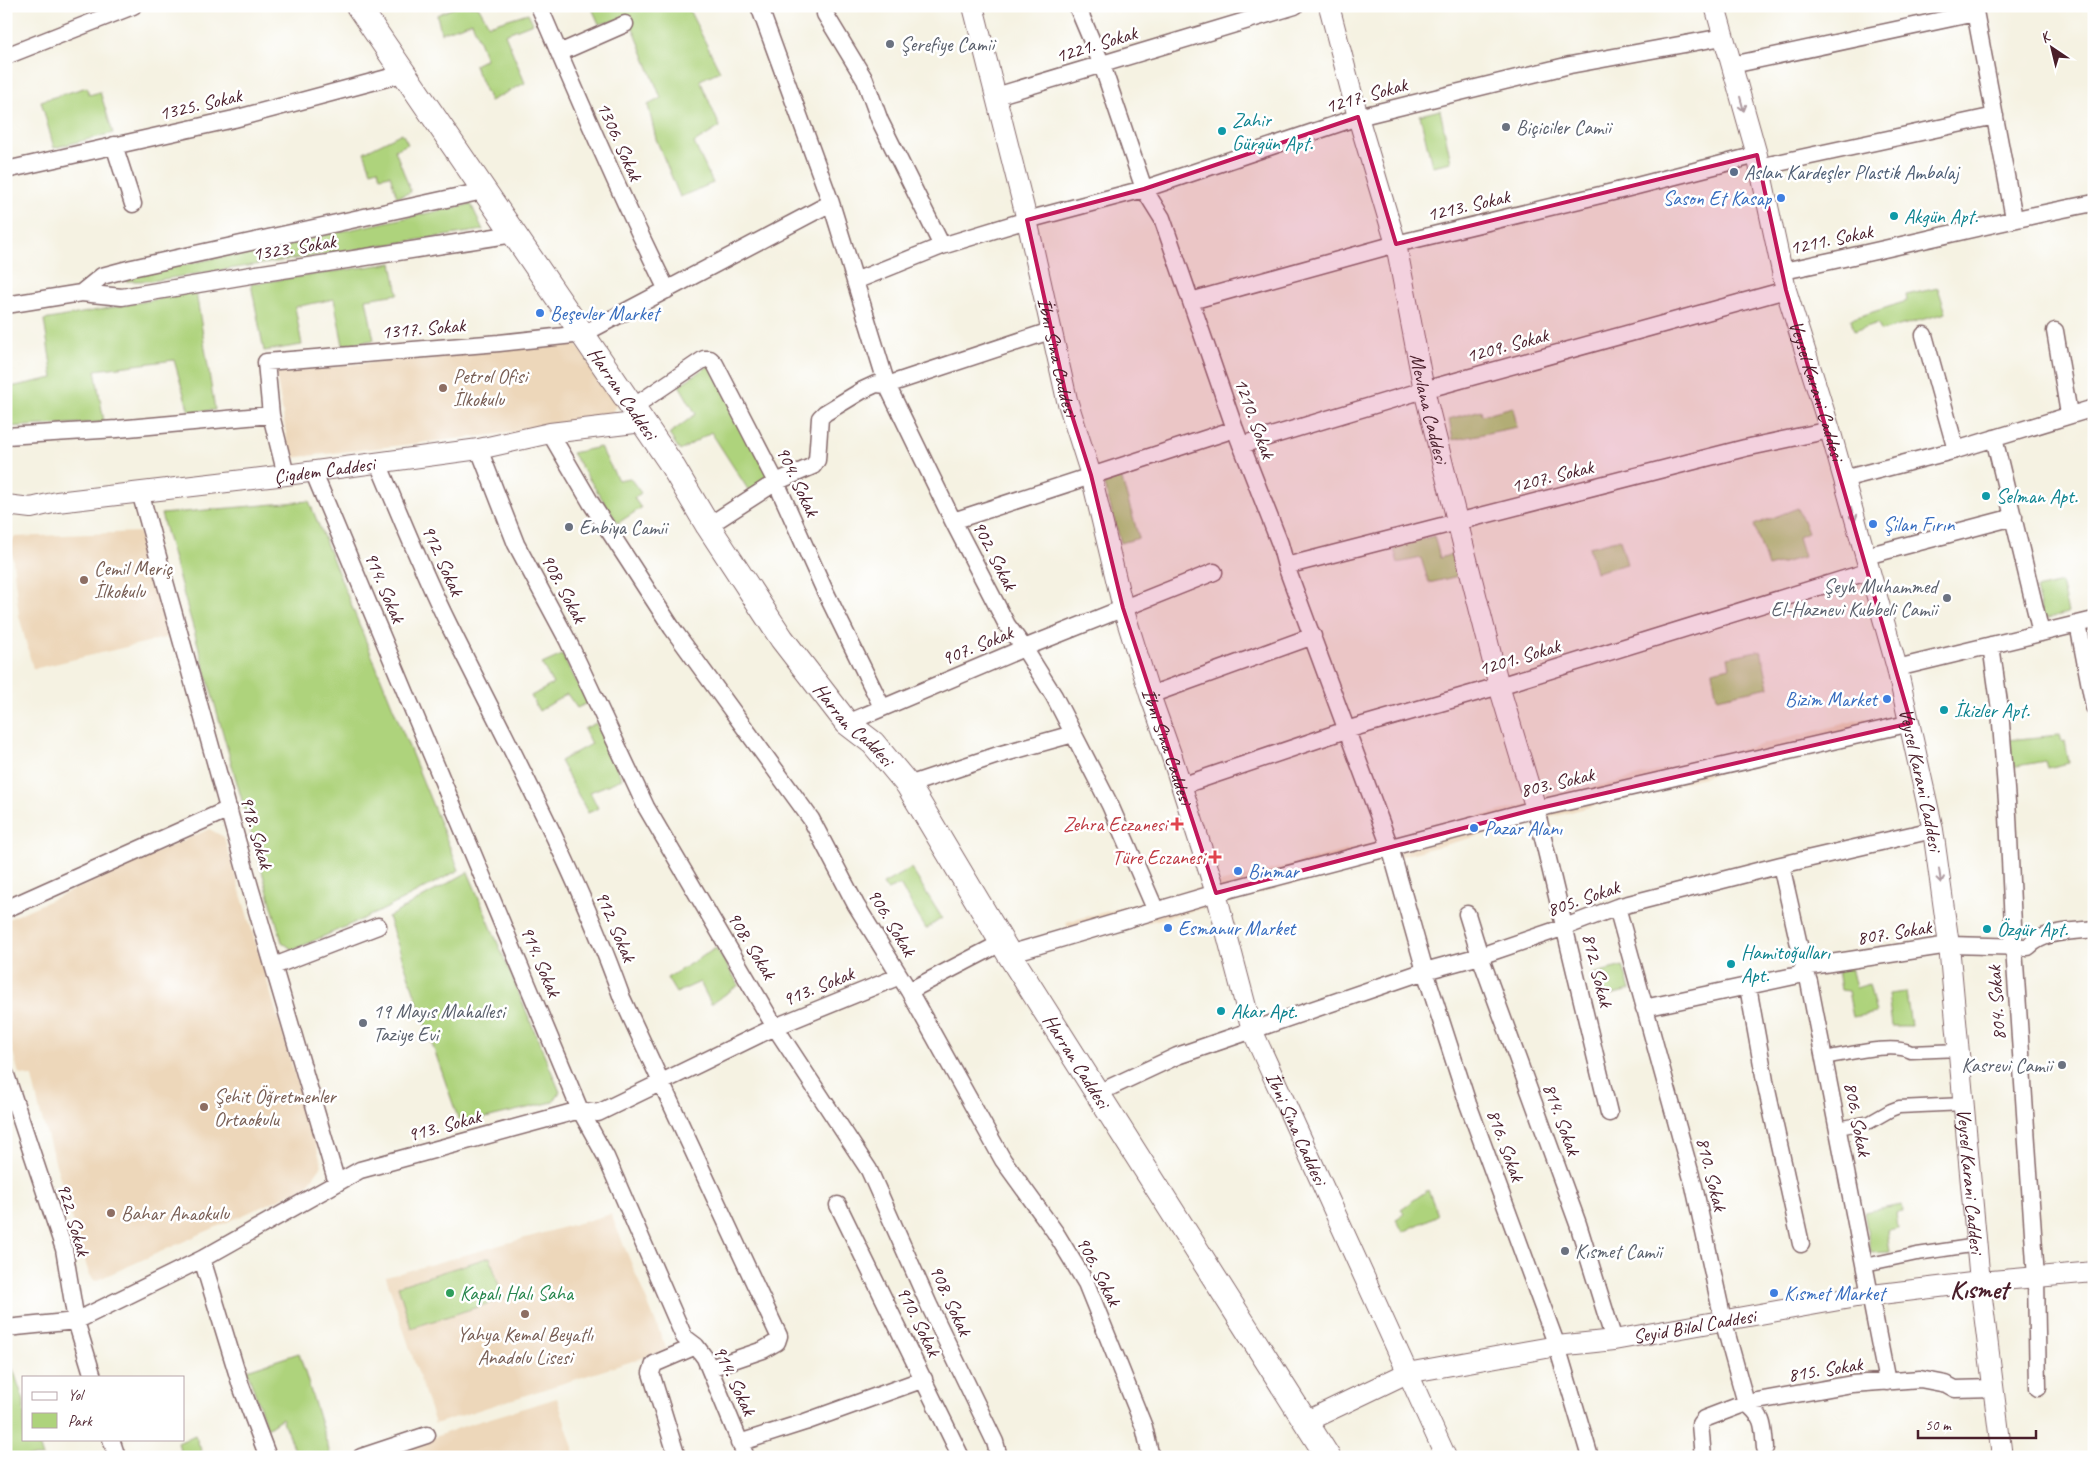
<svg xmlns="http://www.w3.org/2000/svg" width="2100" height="1463" font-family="Caveat,sans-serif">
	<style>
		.built { fill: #edd7ba }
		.green { fill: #aed37c; stroke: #7c7954 }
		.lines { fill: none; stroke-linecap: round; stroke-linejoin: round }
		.pedestrian-casing { stroke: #86696b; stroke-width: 15 }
		.minor-casing { stroke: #86696b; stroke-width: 19 }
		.tertiary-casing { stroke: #86696b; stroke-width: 22 }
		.secondary-casing { stroke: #86696b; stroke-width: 26 }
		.pedestrian { stroke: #fff; stroke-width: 12 }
		.minor { stroke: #fff; stroke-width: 16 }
		.tertiary { stroke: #fff; stroke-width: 20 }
		.secondary { stroke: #fff; stroke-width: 24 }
		.oneway { stroke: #ae9aa0 }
		.marked { fill: #c2185b; fill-opacity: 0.2; stroke: #c2185b; stroke-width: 4; stroke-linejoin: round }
		.worship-dot { fill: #6b7280; stroke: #fff; stroke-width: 2 }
		.culture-dot { fill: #0f9aa8; stroke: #fff; stroke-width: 2 }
		.service-dot { fill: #5c6f8a; stroke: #fff; stroke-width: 2 }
		.shop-dot { fill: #3f7fe0; stroke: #fff; stroke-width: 2 }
		.education-dot { fill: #8d6e63; stroke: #fff; stroke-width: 2 }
		.health-dot { fill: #e0444e; stroke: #fff; stroke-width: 2 }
		.leisure-dot { fill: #2e9e5b; stroke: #fff; stroke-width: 2 }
		.labels { text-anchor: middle; stroke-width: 5; stroke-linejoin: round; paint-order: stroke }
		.worship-label { font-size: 20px; fill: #5b616d; stroke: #fff; text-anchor: start }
		.street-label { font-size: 20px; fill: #4a1f2b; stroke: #fff }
		.culture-label { font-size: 20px; fill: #0d838f; stroke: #fff; text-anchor: start }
		.service-label { font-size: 20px; fill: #4e5e75; stroke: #fff; text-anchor: start }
		.shop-label { font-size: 20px; fill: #366cbe; stroke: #fff; text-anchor: start }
		.education-label { font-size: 20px; fill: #785e54; stroke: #fff; text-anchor: start }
		.health-label { font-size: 20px; fill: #be3a42; stroke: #fff; text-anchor: end }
		.leisure-label { font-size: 20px; fill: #27864d; stroke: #fff; text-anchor: start }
		.district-label { font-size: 25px; font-weight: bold; fill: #4a1f2b; stroke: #fff }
	</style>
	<rect width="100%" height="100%" fill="#fff"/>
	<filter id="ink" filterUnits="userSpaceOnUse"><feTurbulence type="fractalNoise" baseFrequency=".02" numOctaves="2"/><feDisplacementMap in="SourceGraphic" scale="10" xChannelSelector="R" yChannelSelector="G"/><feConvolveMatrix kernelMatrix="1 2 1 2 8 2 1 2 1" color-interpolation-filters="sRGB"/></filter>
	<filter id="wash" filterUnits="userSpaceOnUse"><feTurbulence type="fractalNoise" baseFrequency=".0096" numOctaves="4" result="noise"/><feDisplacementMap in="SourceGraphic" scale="20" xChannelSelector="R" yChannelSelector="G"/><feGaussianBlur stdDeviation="1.12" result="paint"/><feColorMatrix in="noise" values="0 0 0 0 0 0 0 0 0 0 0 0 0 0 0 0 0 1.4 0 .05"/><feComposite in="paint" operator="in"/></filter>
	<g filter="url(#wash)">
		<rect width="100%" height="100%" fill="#f5f2e2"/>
		<path class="built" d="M573,340l45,63 -12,19 -316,36 -14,-85z
			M139,532l30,105 -136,32 -14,-53 -8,-72 3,-7z
			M1866,718l7,15 -801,209 -6,-20z
			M209,829l15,8 98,328 -16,22 -211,94 -6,-7 -49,-162 -8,-35 -13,-3 -13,-46v-108z
			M611,1214l56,136 -232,74 -49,-147z
			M557,1398l19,59h-195l86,-32z"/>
		<path class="green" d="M458,6h20l11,19 39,-12 5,10 -28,11 20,49 -35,18 -16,-36 12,-6 -14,-37 -31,11 -4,-18z
			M591,6h96l33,65 -20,9 20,47 -26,16 19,40 -33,14 -24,-58 -8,-34 13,-7 -32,-80 -30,6z
			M87,87l2,8 11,-3 13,41 -59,15 -13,-47z
			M1440,110l11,52 -19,4 -12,-51z
			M402,133l6,11 -13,6 16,42 -14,5 -7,-22 -10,2 -2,-8 -7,2 -7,-19z
			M471,204l12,26 -332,51h-25v-4z
			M392,263l6,31 -32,5 8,41 -31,5 -9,-46 -39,8 7,38 -38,6 -13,-67z
			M1938,288l8,25 -65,18 -3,-8 -24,8 -3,-12 56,-18 -1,-6z
			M196,292l19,118 -26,2 -15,-52 -79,10 9,52 -98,5v-39l47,-10 -9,-58z
			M710,365l59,112 -20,14 -38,-59 -31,19 -11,-17 27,-20 -17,-29z
			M1513,407l4,20 -64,13 -4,-21 32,-9 1,5z
			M600,447l18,33 12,-2 11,15 -7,5 7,10 -23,15 -46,-70z
			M1120,473l19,65 -18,5 -19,-65z
			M309,501l150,369 -74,39 -92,41 -11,-8 -121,-428z
			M1798,508l10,25 -10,4 6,20 -36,10 -14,-42z
			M1434,536l6,22 12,-4 6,22 -29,7 -8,-25 -23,5 -5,-17z
			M1620,539l7,25 -31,8 -7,-25z
			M2061,583l7,30 -25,6 -7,-30z
			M1761,650l8,37 -52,11 -5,-27 18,-4 -2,-10z
			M562,655l26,48 -11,5 -10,-14 -28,17 -8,-15 22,-12 -11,-20z
			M596,723l26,56 -32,13 8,16 -10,5 -28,-52 31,-17 -7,-15z
			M2060,735l2,7 3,-1 4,22 -22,5 -2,-7 -34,6 -4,-27z
			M911,868l31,50 -16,11 -26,-44 -13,5 -4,-6z
			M468,872l92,220 -7,10 -93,22 -72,-207z
			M716,948l23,37 -28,19 -11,-22 -24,11 -9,-15z
			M1623,966l7,24 -31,8 -7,-24z
			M1851,967l5,21 13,-4 7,29 -23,4 -5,-26 -7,-1 -3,-20z
			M1906,992l5,34h-19l-4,-32z
			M1428,1190l10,25 -35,17 -7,-13 8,-5 -3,-5z
			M1902,1205l1,7 -7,1 2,15 -11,2 3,22 -19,1 -7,-41z
			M490,1257l13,42 -92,29 -13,-42z
			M299,1353l32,104h-53l16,-7 -12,-32 -15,10 -20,-58z
			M6,1355h2l16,46v38h13l6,18h-37z
			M195,1435l9,22h-22l-4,-14z"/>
	</g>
	<g filter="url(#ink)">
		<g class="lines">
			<defs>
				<path id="pedestrian" d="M1824,1058c21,-3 68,-16 87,-6l49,-2
					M1838,1128l32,-6 21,-12 8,-3 65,-3
					M1865,1265l52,-11 60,-9"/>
				<path id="minor" d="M539,6c41,96 82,191 128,284
					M759,6l72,197 56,182 66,136 54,104 17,23 30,48 56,109 46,106
					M1077,6l25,59 42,124 18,29 73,211 45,115 6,22 104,281 35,124 43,133 89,242 33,111
					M1974,6l40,212
					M825,14l40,66 15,41 62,125
					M559,53l66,-29
					M6,56l127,-50
					M1732,65l243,-52
					M996,96l299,-90
					M114,145l19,59
					M1759,167l236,-51
					M6,170l228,-51 168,-45
					M1783,271c104,-21 206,-48 311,-68
					M855,281l87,-35 85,-26 117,-31 214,-72 212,-52 153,-28
					M81,293l21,-17 30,-8 351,-77
					M1191,301l205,-57 225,-54 136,-35
					M6,305l75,-12 41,4 135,-23 257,-40
					M2055,331l14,83
					M1924,335l32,115
					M633,407l71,-48h6l5,5 61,118 48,107 58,118
					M550,433l41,70 81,125 139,191 45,86 53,86 94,169 52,72 31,51 58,144 7,30
					M6,436l111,-7 154,-14
					M1994,438l47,195
					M1241,445l183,-55 362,-100
					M479,449l37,95 52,97 78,166 129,220 94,143 60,135 66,137 4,15
					M378,463c23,54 45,110 71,162 61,123 127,244 173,373l157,338 -2,6 -14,8 -53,18
					M313,471l267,639 26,47 78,180 12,9 9,12 41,99
					M286,475l-15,-60 -5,-53 233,-19 84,-9 248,-131
					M1843,479l113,-29 138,-42
					M140,492l110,395 87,296
					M953,521l282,-92
					M708,526l68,-44 37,-16 4,-6 3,-42 5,-5 38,-23 13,-6 11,1 166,-55
					M1866,556l148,-39
					M1286,566l459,-118 85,-18
					M2078,624l16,83
					M1991,645l9,65 8,105 6,133 22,330 2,110
					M1897,668l197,-48
					M1150,695l163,-59
					M847,723l177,-75 190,-76
					M908,785l90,-30 75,-21
					M1181,786l165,-56 153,-44 371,-115
					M1536,809l73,304
					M1781,865l23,102 5,15 78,400
					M1617,907l77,279 29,134 23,83c19,14 17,24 19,45
					M6,909l223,-100
					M1467,914l13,42 98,268 36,116
					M1009,954l207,-61 320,-84 375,-86
					M274,966l104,-40
					M1748,987l17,94 36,163
					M909,991l94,-49
					M1644,1008l155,-33 5,-8 145,-22 79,2c17,-17 43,-15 66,-18
					M6,1075l58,174 12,72 17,56
					M1098,1093l79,-37 248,-85 55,-15 85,-29 52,-20 164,-42 152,-35
					M838,1205l123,252
					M202,1259l39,127 27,71
					M6,1328l70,-7 126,-62 158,-89 220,-60 18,3 177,-86 125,-51
					M111,1439l6,18
					M739,1443l66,-21 119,-43
					M361,1457l66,-22
					M677,1457l-26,-84 3,-9 42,-18
					M1703,1457l-3,-33 4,-5 42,-16 106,-19 68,-5 26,5 9,5 39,-1"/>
				<g id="tertiary">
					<path id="s1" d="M973,6l54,214 40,180 24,75 32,133 27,87 22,62 44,136 36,137 194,427"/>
					<path id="s2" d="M1329,6l29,111 38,127 28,146 75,296 37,123"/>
					<path id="s3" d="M1715,6l42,149 29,135 44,140 67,238 36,162 16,115 31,337 22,175"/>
					<path id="s4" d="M6,505l25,3 26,-6 229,-27 193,-26 71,-16 93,-11"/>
					<path id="s5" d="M1307,1421l100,-48 150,-27 57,-6 242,-43 124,-15 114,-10"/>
				</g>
				<g id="secondary">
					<path id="s6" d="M358,6l312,456 38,64 74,113 65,84 26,20 35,42 101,169 319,503"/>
				</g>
			</defs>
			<use href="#pedestrian" class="pedestrian-casing"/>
			<use href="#minor" class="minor-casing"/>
			<use href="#tertiary" class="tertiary-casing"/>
			<use href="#secondary" class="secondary-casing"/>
			<use href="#pedestrian" class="pedestrian"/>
			<use href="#minor" class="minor"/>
			<use href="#tertiary" class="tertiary"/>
			<use href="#secondary" class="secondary"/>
		</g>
		<defs><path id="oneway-shaft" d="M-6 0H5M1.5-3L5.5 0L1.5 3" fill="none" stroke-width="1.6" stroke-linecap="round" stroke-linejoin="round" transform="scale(1.25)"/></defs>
		<g class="oneway">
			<use href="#oneway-shaft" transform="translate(1742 104) rotate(75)"/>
			<use href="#oneway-shaft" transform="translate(1853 514) rotate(73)"/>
			<use href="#oneway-shaft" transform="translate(1940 876) rotate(82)"/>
		</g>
	</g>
	<path class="marked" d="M1358,117l38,127 361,-89 29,135 125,433 -375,86 -320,84 -93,-285 -32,-133 -24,-75 -40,-180 117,-31z"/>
	<g class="worship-dot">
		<circle cx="890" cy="44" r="5"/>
		<circle cx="1506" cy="127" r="5"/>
		<circle cx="569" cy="527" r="5"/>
		<circle cx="1947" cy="598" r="5"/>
		<circle cx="363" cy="1023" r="5"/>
		<circle cx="2062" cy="1065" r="5"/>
		<circle cx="1565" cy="1251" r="5"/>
	</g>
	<g class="culture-dot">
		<circle cx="1222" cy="131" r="5"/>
		<circle cx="1894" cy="216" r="5"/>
		<circle cx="1986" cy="496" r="5"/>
		<circle cx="1944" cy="710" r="5"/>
		<circle cx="1987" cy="929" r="5"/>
		<circle cx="1731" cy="964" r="5"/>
		<circle cx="1221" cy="1011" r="5"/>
	</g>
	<circle class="service-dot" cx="1734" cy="172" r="5"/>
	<g class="shop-dot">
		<circle cx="1781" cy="198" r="5"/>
		<circle cx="540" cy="313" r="5"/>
		<circle cx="1873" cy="524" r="5"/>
		<circle cx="1887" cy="699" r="5"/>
		<circle cx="1474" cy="828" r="5"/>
		<circle cx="1238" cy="871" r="5"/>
		<circle cx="1168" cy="928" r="5"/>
		<circle cx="1774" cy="1293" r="5"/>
	</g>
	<g class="education-dot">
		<circle cx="443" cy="388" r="5"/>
		<circle cx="84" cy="580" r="5"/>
		<circle cx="204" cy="1107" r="5"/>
		<circle cx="111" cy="1213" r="5"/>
		<circle cx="525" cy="1314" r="5"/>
	</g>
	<g class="health-dot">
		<path d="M1174.5 816.5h5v5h5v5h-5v5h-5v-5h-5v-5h5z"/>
		<path d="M1212.5 849.5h5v5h5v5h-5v5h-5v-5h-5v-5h5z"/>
	</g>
	<circle class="leisure-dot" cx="450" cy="1293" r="5"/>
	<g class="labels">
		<g class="worship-label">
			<text x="900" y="51">Şerefiye Camii</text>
			<text x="1516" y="134">Biçiciler Camii</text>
			<text x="579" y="534">Enbiya Camii</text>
			<text x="1937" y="593" text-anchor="end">Şeyh Muhammed<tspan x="1937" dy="23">El-Haznevi Kubbeli Camii</tspan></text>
			<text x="373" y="1018">19 Mayıs Mahallesi<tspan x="373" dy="23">Taziye Evi</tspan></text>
			<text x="2052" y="1072" text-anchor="end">Kasrevi Camii</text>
			<text x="1575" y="1258">Kısmet Camii</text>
		</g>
		<g class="street-label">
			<text transform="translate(1096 44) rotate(-17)" y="7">1221. Sokak</text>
			<text transform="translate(1366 95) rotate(-16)" y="7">1217. Sokak</text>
			<text transform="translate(200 104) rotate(-13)" y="7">1325. Sokak</text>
			<text transform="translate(620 141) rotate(66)" y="7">1306. Sokak</text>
			<text transform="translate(1468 205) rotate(-13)" y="7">1213. Sokak</text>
			<text transform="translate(1831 239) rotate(-12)" y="7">1211. Sokak</text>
			<text transform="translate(294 247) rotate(-9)" y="7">1323. Sokak</text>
			<text transform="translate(423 328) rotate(-5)" y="7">1317. Sokak</text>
			<text transform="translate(1507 345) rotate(-15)" y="7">1209. Sokak</text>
			<text dy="7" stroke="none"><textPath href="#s1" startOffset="361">İbni Sina Caddesi</textPath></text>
			<text dy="7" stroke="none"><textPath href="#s3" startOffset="398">Veysel Karani Caddesi</textPath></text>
			<text dy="7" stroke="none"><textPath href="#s6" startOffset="469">Harran Caddesi</textPath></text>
			<text dy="7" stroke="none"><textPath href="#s2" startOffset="415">Mevlana Caddesi</textPath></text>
			<text transform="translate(1255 418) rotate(70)" y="7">1210. Sokak</text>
			<text dy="7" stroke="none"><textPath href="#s4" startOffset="321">Çigdem Caddesi</textPath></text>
			<text transform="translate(1552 476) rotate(-14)" y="7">1207. Sokak</text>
			<text transform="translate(798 481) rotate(65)" y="7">904. Sokak</text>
			<text transform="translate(995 555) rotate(63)" y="7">902. Sokak</text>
			<text transform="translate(443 560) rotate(66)" y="7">912. Sokak</text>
			<text transform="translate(385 587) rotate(67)" y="7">914. Sokak</text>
			<text transform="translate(564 588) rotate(62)" y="7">908. Sokak</text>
			<text transform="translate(977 645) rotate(-22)" y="7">907. Sokak</text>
			<text transform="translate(1519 657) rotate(-17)" y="7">1201. Sokak</text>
			<text dy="7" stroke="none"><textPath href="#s6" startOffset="874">Harran Caddesi</textPath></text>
			<text dy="7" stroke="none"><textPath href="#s1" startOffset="766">İbni Sina Caddesi</textPath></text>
			<text dy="7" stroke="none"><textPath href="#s3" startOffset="801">Veysel Karani Caddesi</textPath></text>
			<text transform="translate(1557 782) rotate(-13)" y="7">803. Sokak</text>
			<text transform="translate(257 832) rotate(74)" y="7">918. Sokak</text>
			<text transform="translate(1583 898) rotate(-19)" y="7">805. Sokak</text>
			<text transform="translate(892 922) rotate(59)" y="7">906. Sokak</text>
			<text transform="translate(616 926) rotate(67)" y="7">912. Sokak</text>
			<text transform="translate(1894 932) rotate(-9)" y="7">807. Sokak</text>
			<text transform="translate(752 945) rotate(59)" y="7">908. Sokak</text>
			<text transform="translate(541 961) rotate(67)" y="7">914. Sokak</text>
			<text transform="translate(1598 970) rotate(76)" y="7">812. Sokak</text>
			<text transform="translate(818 986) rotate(-22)" y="7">913. Sokak</text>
			<text transform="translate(1996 1003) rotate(-94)" y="7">804. Sokak</text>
			<text dy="7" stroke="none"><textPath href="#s6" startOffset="1279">Harran Caddesi</textPath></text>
			<text transform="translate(1562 1119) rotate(70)" y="7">814. Sokak</text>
			<text transform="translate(1858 1119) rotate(79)" y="7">806. Sokak</text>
			<text transform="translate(444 1125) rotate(-15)" y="7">913. Sokak</text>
			<text dy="7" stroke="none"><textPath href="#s1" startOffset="1170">İbni Sina Caddesi</textPath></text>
			<text transform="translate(1506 1145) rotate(70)" y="7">816. Sokak</text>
			<text transform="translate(1712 1174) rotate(76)" y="7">810. Sokak</text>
			<text dy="7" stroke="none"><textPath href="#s3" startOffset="1206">Veysel Karani Caddesi</textPath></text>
			<text transform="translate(74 1219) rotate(74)" y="7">922. Sokak</text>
			<text transform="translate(1099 1271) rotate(63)" y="7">906. Sokak</text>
			<text transform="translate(951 1300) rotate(66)" y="7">908. Sokak</text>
			<text transform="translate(919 1321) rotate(64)" y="7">910. Sokak</text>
			<text dy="7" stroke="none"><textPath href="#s5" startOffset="402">Seyid Bilal Caddesi</textPath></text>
			<text transform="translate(1825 1369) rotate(-9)" y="7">815. Sokak</text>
			<text transform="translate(735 1380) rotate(65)" y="7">914. Sokak</text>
		</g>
		<g class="culture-label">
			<text x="1232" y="127">Zahir<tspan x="1232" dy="23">Gürgün Apt.</tspan></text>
			<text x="1904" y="223">Akgün Apt.</text>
			<text x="1996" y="503">Selman Apt.</text>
			<text x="1954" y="717">İkizler Apt.</text>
			<text x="1997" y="936">Özgür Apt.</text>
			<text x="1741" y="959">Hamitoğulları<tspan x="1741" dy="23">Apt.</tspan></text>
			<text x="1231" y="1018">Akar Apt.</text>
		</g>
		<g class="service-label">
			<text x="1744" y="179">Aslan Kardeşler Plastik Ambalaj</text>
		</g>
		<g class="shop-label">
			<text x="1771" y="205" text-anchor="end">Sason Et Kasap</text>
			<text x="550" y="320">Beşevler Market</text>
			<text x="1883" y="531">Şilan Fırın</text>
			<text x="1877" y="706" text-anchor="end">Bizim Market</text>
			<text x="1484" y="835">Pazar Alanı</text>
			<text x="1248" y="878">Binmar</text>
			<text x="1178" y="935">Esmanur Market</text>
			<text x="1784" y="1300">Kısmet Market</text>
		</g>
		<g class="education-label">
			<text x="453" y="383">Petrol Ofisi<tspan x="453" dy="23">İlkokulu</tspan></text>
			<text x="94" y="575">Cemil Meriç<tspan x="94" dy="23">İlkokulu</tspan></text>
			<text x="214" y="1103">Şehit Öğretmenler<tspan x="214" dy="23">Ortaokulu</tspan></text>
			<text x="121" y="1220">Bahar Anaokulu</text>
			<text x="525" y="1341" text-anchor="middle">Yahya Kemal Beyatlı<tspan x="525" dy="23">Anadolu Lisesi</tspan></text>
		</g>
		<g class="health-label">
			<text x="1167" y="831">Zehra Eczanesi</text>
			<text x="1205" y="864">Türe Eczanesi</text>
		</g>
		<g class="leisure-label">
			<text x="460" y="1300">Kapalı Halı Saha</text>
		</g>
		<g class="district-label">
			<text x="1979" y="1298">Kısmet</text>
		</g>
	</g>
	<rect width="2100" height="1463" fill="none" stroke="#fff" stroke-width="25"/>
	<rect x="22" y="1376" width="162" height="65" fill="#ffffff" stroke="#b7a5aa"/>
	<rect x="32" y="1392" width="25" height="8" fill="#ffffff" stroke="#b7a5aa"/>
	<text x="68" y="1400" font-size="15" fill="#4a1f2b">Yol</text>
	<rect x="32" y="1413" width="25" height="15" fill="#aed37c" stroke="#b7a5aa"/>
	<text x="68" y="1426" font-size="15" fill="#4a1f2b">Park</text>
	<g transform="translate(2052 48) rotate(325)" stroke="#ffffff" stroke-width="4" paint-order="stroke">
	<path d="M0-4L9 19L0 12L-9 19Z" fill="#4a1f2b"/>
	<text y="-8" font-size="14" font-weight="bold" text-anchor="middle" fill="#4a1f2b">K</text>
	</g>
	<path d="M1918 1430v8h118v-8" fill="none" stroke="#4a1f2b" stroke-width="2.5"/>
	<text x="1925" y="1430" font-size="15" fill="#4a1f2b" stroke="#ffffff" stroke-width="4" paint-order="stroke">50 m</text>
</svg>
